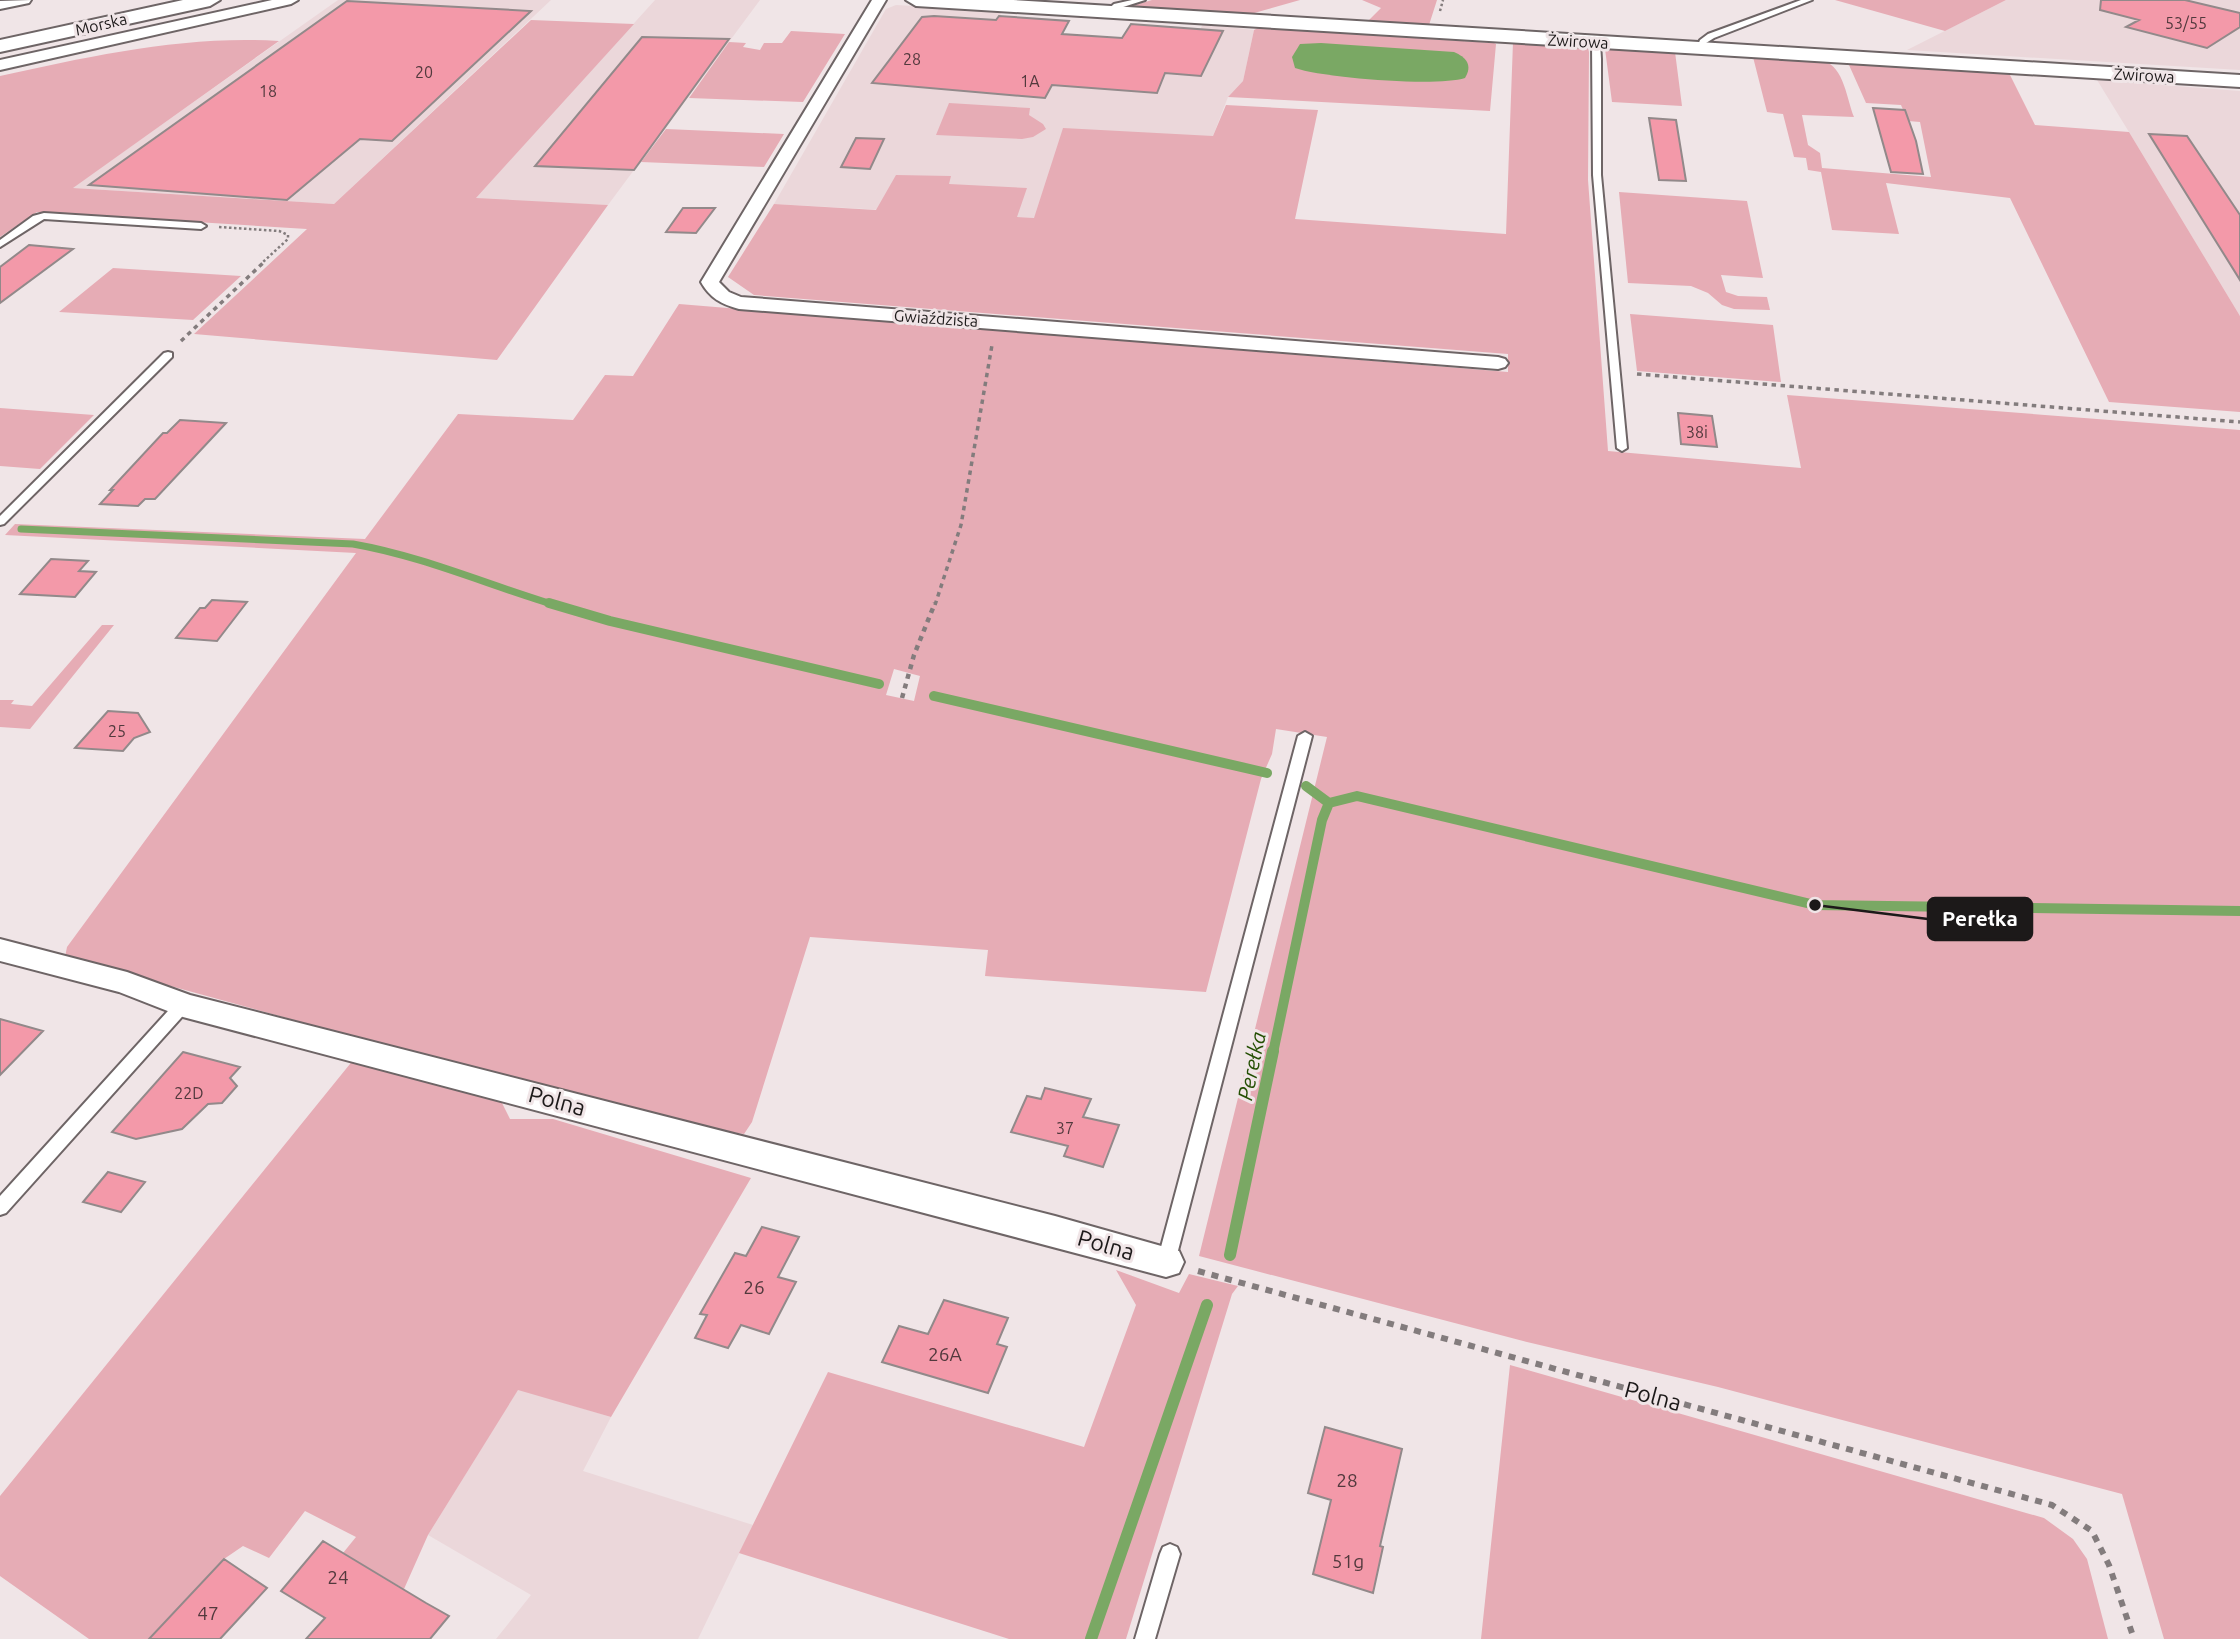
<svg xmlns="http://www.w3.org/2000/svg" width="2240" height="1639" font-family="Ubuntu,sans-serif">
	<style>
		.built { fill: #ebd7da }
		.green { fill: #e6acb5; fill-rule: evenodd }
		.water { fill: #7aa864 }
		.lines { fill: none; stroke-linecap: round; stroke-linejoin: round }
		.stream-far2 { stroke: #7aa864; stroke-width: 7 }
		.stream-far1 { stroke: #7aa864; stroke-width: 10 }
		.stream { stroke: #7aa864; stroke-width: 12 }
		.building { fill: #f399a9; stroke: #92898a; stroke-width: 2 }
		.lane-casing { stroke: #6e6566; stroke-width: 4 }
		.street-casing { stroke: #6e6566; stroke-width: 4 }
		.secondary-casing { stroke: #6e6566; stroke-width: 4 }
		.highway-casing { stroke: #6e6566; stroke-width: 4 }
		.path-far3 { stroke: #837c7d; stroke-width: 2.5; stroke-dasharray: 2.5 2.5; stroke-linecap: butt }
		.path-far2 { stroke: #837c7d; stroke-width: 3.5; stroke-dasharray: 4.5 4.5; stroke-linecap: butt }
		.path-far1 { stroke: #837c7d; stroke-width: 4.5; stroke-dasharray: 5 5; stroke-linecap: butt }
		.path { stroke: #837c7d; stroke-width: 6; stroke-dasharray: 7 7; stroke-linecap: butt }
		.lane { fill: #fff; fill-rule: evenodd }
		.street { fill: #fff; fill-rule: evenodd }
		.secondary { fill: #fff; fill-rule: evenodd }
		.highway { fill: #fff; fill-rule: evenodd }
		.labels { text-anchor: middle; stroke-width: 6; stroke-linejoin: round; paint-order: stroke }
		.number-label { font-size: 16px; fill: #52393d }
		.far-street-label { font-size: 16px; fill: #1c1919; stroke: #f0e5e7 }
		.near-number-label { font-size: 19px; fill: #52393d }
		.water-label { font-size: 21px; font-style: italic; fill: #244f03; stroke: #f0e5e7 }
		.near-street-label { font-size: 23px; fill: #1c1919; stroke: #f0e5e7 }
		.leader { fill: none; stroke: #1c1919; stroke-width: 2.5 }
		.callout-dot { fill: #1c1919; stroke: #f0e5e7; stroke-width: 2.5 }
		.callout { fill: #1c1919; stroke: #1c1919; stroke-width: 2.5 }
		.callout-label { font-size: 21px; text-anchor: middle; font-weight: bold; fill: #fff }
	</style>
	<rect width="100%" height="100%" fill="#f0e5e7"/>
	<path class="built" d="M338,0h213l-217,204 -262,-16z
		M655,0h105l-152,205 -133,-6z
		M2006,0h234v70l-333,-20z
		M896,5l87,5 18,3 -1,3 22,2 -17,27 179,15 19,-36 51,6 -11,51 -15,16 -15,39 -179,82 -260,-14 112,-195z
		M2097,80l143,11v225l-111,-184z
		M518,1389l93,28 -28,54 170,54 -55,114h-202l35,-44 -103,-60z"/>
	<path class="green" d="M1152,0h148l-53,15 -119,-8z
		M1362,0h75l-8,25 -62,-3 14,-14z
		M1835,0h171l-61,31z
		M531,20l103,4 -158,174 132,7 -111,155 -303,-26 113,-105 -270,-17 -37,25v-161c91,-20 185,-41 279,-35l-206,147 261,16z
		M1258,28l236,15 2,1 -6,67 -262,-14 15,-16 11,-51z
		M791,31l54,3 -42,68 -114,-4 40,-56 17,1 -3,4 17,3 4,-7h18z
		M1513,42l75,6 1,4 -1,128 20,271 193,17 -14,-73 453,35v1209h-76l-42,-145 -404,-107 -191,-45 -328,-86 128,-519 -51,-8 -4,25 -11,25 -55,213 -221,-16 3,-26 -178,-13 -58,185 -8,12 -38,-6 -336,-87 -305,-84 2,-10 289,-394 -351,-18 10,-11 350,15 93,-125 115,6 32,-45 28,1 46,-72 829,68v-18l-754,-59 -26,-18 46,-73 102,6 20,-35 55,1 -2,8 78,4 -10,29 17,1 29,-90 150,8 13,-31 92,5 -23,109 211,15zM894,669l26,7 -6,25 -28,-6z
		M1628,48l47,4 7,54 -70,-4 -7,-53z
		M1753,57l71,4c20,6 23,39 30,56l-52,-2 6,30 12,8 2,15 109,9 -11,-55 -12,-1 -7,-16 -35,-2 -17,-38 9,-3 151,11 26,52 94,7 111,184v96l-131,-10 -99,-204 -124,-15 13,51 -67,-4 -11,-58 -13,-2 -2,-12 -12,-1 -11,-43 -16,-2z
		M949,103l81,5 -1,7 14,9 3,5 -13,8 -11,2 -86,-4z
		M666,129l118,5 -20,33 -123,-5z
		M1619,192l128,9 16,77 -42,-3 5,17 12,4 29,1 3,13 -36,-1 -12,-4 -14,-12 -17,-7 -63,-3z
		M113,268l128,8 -48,44 -134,-8z
		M1630,314l143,11 8,57 -144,-11z
		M0,408l94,7 -54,54 -40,-3z
		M102,625h12l-84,104 -30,-2v-27h14l-3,4 21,2z
		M354,1059l146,40 10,20h43l198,59 -140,239 -93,-27 -90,145 -24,54 -61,-36 13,-16 -51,-26 -36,47 -26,-12 -19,13 -75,80h-60l-89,-63v-80z
		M1116,1270l63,23 10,-19 49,12 -6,8 -106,345h-117l-270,-86 89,-181 256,75 52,-142z
		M1510,1365l534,153 29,21 14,20 21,80h-627z"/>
	<path class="water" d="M1321,43l133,9c12,5 19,13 11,26 -28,9 -141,0 -170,-10l-3,-11 8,-13z"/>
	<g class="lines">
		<path class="stream-far2" d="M21,529l332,15c69,12 135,41 202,61"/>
		<path class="stream-far1" d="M549,603l61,18 269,63
			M934,696l333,77
			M1306,786l23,17
			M1273,1053l49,-233 7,-17 28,-7 458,109 425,6"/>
		<path class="stream" d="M1230,1255l43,-204
			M1091,1639l116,-334"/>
	</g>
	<path class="building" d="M2101,0h84l55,13v14l-33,21 -81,-21 13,-7 -39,-10z
		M347,1l184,10 -139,130 -32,-2 -73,61 -198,-15z
		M934,16l62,4 3,-4 70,5 -7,13 60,4 9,-14 92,7 -22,45 -36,-3 -8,20 -105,-8 -7,13 -173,-15 50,-66z
		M642,37l87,2 -95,131 -99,-4z
		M1873,108l32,2 11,31 7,33 -32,-2z
		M1649,118l27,2 10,61 -27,-1z
		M2149,134l38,2 53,79v65z
		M856,138l28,1 -14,30 -29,-2z
		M683,208h32l-19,25 -30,-1z
		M29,245l44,4 -73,54v-36z
		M1678,413l34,3 5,31 -36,-3z
		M180,420l46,3 -71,76h-10l-7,7 -38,-2 13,-14h-3l53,-57h4z
		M51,559l37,2 -9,10 17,1 -21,25 -55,-3z
		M212,600l35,2 -30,39 -41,-3 24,-30h5z
		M108,711l30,2 12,19 -16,6 -11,13 -48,-3z
		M0,1019l43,12 -43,44z
		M183,1052l57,15 -10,11 7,8 -15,17 -14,1 -26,25 -46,10 -24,-7z
		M1045,1088l46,11 -8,18 36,8 -16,42 -39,-11 4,-10 -57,-14 16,-36 14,3z
		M108,1172l37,10 -24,30 -38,-10z
		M762,1227l37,10 -21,40 18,5 -27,52 -28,-9 -13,23 -33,-10 12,-23 -7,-1 35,-61 11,3z
		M944,1300l64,18 -11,26 10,3 -19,46 -106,-31 17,-36 29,8z
		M1325,1427l77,22 -22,97 3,1 -10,46 -60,-19 18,-74 -23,-7z
		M323,1541l103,62 23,13 -19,23h-124l19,-21 -44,-27z
		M224,1559l43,29 -47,51h-71z"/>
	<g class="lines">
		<defs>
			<path id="lane" d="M1132,0h13l-25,8 -8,6 -7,-2 9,-8z
				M1801,0h11l-98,38 -8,5 -2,7 -7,-2 3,-8 8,-6z
				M1596,40l4,2 1,17v116l26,273 -5,3 -5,-3 -24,-273 -1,-133z
				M44,213l157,10 5,3 -5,3 -157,-10 -44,28v-7l33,-24z
				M168,352l4,1v4l-168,167 -4,1v-9l164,-163z
				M1305,732l7,4 -137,526 -3,5 -6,3 -6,-3 -3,-5 141,-526z
				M183,999l6,2 2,4 -2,4 -183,204 -6,2v-19l177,-195z
				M1170,1544l7,3 3,7 -25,85h-20l25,-85 3,-7z"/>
			<path id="street" d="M31,0l-2,3 -29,6v-8z
				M272,0h26l-7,4 -291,66v-10z
				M872,0h14l-167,282 10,10 12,5 757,60 7,2 3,4 -3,4 -7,2 -759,-60c-18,-5 -29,-11 -38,-27z
				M0,939l127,33 63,23 865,221 124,35 5,11 -5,11 -13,4 -983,-260 -64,-25 -119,-31z"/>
			<path id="secondary" d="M906,0h107l1227,75v12l-1324,-81z"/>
			<path id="highway" d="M183,0h37l-10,6 -210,46v-12z"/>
		</defs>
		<use href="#lane" class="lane-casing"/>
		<use href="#street" class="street-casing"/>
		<use href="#secondary" class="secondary-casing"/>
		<use href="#highway" class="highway-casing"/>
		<path class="path-far3" d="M1440,11l3,-11
			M219,227l60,4 9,4v4l-25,23"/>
		<path class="path-far2" d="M181,341l84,-80
			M1637,374l603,48
			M935,605l26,-80 31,-180"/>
		<path class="path-far1" d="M902,698l12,-43 21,-52"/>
		<path class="path" d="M1198,1271l854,234 40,26 17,34 25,74"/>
		<use href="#lane" class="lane"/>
		<use href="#street" class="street"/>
		<use href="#secondary" class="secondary"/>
		<use href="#highway" class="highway"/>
	</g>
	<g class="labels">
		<g class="number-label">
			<text x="2186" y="29">53/55</text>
			<text x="912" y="65">28</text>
			<text x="424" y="78">20</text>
			<text x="1030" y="87">1A</text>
			<text x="268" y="97">18</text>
			<text x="1697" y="438">38i</text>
			<text x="117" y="737">25</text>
			<text x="189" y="1099">22D</text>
			<text x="1065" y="1134">37</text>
		</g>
		<g class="far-street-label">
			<text transform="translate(101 24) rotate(-13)" y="6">Morska</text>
			<text transform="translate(1578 41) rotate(3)" y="6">Żwirowa</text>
			<text transform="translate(2144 75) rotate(3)" y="6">Żwirowa</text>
			<text transform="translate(936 318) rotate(4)" y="6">Gwiaździsta</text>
		</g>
		<g class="near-number-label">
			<text x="754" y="1294">26</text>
			<text x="945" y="1361">26A</text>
			<text x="1347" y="1487">28</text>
			<text x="1348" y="1568">51g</text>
			<text x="338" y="1584">24</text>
			<text x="208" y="1620">47</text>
		</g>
		<g class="water-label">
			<text transform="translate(1252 1066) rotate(-78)" y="7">Perełka</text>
		</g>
		<g class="near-street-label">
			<text transform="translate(557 1101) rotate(15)" y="8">Polna</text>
			<text transform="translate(1106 1245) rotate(16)" y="8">Polna</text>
			<text transform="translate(1653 1396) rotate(15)" y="8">Polna</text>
		</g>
	</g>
	<path class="leader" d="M1815 905L1928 919"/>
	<circle class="callout-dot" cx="1815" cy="905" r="7"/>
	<rect class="callout" x="1928" y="898" width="104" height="42" rx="7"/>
	<g class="callout-label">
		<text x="1980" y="926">Perełka</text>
	</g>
</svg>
